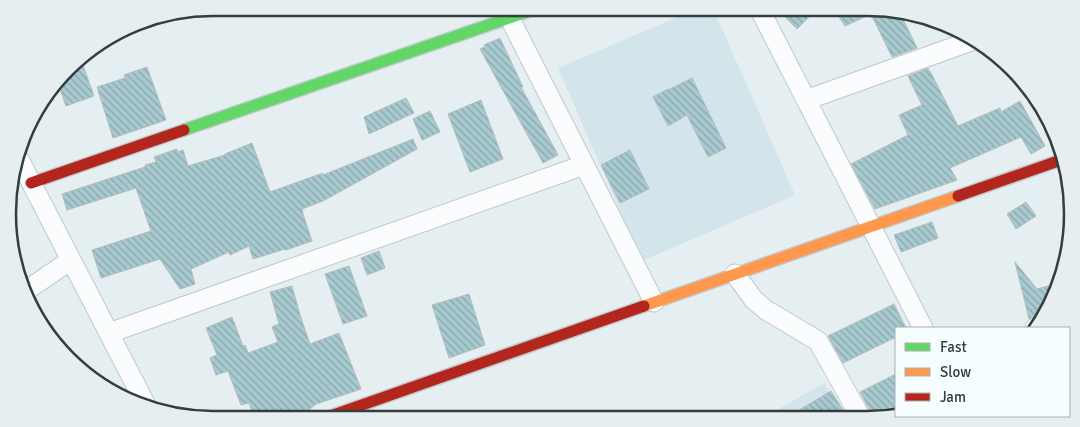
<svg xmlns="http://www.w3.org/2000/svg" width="1080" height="427" font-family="Signika,sans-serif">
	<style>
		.built { fill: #d3e5ea }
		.building { fill: url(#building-back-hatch); stroke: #b5bcbd }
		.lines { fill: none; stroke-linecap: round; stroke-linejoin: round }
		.street-casing { stroke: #c2c9ca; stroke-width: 21 }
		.fast-casing { stroke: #c2c9ca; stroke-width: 14 }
		.slow-casing { stroke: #c2c9ca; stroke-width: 14 }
		.jam-casing { stroke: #c2c9ca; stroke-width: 14 }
		.street { stroke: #fbfcfd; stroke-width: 19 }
		.fast { stroke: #63d668; stroke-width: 11 }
		.slow { stroke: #ff974d; stroke-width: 11 }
		.jam { stroke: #b3261e; stroke-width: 11 }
		.rim { fill: none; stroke: #363d3e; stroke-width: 2.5 }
	</style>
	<defs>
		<pattern id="building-back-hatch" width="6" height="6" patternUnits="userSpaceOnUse" patternTransform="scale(1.25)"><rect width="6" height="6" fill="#a7cad0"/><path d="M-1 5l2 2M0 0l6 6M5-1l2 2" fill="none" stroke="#89a5aa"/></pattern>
	</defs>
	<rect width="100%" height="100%" fill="#e5eef0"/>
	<path class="built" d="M698,8h15l82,187 -153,66 -84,-193z
		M824,383l21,35h-82z"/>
	<path class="building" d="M776,8h42l-21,21z
		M833,8h33l34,5 17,35 -25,9 -21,-43 -26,12z
		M500,38l23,49h-2l37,68 -15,8 -63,-114 5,-2 -1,-2z
		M80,57l14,39 -28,10 -8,-23z
		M147,67l19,53 -53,18 -16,-51 28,-9 -1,-3z
		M928,68l1,4 1,-1 28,55 42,-18 1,4 19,-11 25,45 -14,8 -10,-17 -71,31 7,12 -82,29 -24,-45 57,-29 -9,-20 23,-10 -14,-29z
		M692,78l34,70 -18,9 -21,-42 -19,11 -15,-29 15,-8v1z
		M406,98l8,15 -45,21 -5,-17z
		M481,100l22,59 -33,13 -22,-58z
		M430,111l10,21 -18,8 -9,-21z
		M413,139l4,10 -94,52 -21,8 1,4 -3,1h3l9,27 -26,9 -1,-1 -32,10 -4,-13 -19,9 -1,-3 -38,17 4,15 -15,5 -20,-30 -59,19 -9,-28 59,-19 -15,-43 -69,22 -5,-16 83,-27v-2l11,-3 -2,-5 23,-8 1,3 5,-2 5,16 37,-11v-1l27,-11 18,49 53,-19v2z
		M630,150l19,39 -29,14 -19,-38z
		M1026,202l10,14 -20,13 -9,-15z
		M932,222l6,16 -37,14 -7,-17z
		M379,251l6,17 -18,7 -6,-17z
		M1015,262l22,27 23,-6 -17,34 -3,-1h-5l-6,3z
		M349,266l18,50 -24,8 -18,-50z
		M292,286l8,29 10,29 29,-11 22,56 -45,15 -6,5 -3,7v3l-2,-10 -25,10h-25l-6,-16 -8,2 -13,-34 -12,4 -6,-17 7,-3 -11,-27 26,-11 11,29 2,-1 3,8 30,-11 -6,-15 7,-3 -9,-32z
		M469,294l16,51 -36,13 -17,-53z
		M894,304l12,24h-10v9l-53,26 -15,-27z
		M896,374v36l-15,8h-9l-1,-5 -11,-21z
		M831,391l17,27h-62z"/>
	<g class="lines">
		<defs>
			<path id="street" d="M759,8l164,320
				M505,9l149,293
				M806,100l165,-59
				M19,159l129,250
				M735,274l19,26 12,10 52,31 43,77
				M27,290l44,-30
				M1035,328l3,-1
				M109,333l475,-168"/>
			<path id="fast" d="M184,130l354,-122"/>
			<path id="slow" d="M644,306l314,-110"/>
			<path id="jam" d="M31,183l153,-53
				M958,196l103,-36
				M322,419l322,-113"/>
		</defs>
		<use href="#street" class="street-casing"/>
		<use href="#fast" class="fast-casing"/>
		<use href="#slow" class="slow-casing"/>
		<use href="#jam" class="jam-casing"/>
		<use href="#street" class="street"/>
		<use href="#fast" class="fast"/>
		<use href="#slow" class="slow"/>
		<use href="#jam" class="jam"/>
	</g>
	<path d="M0 0H1080V427H0ZM213 16H867A197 197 0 0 1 1064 213V214A197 197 0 0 1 867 411H213A197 197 0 0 1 16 214V213A197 197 0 0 1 213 16Z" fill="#e7eeef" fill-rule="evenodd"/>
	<path class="rim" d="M213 16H867A197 197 0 0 1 1064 213V214A197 197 0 0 1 867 411H213A197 197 0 0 1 16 214V213A197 197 0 0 1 213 16Z"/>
	<rect x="895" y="327" width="175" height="90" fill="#f6fdfe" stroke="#a9b0b1"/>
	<rect x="905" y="343" width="25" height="8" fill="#63d668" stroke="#a9b0b1"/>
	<text x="940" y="352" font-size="15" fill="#363d3e">Fast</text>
	<rect x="905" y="368" width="25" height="8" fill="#ff974d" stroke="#a9b0b1"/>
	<text x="940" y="377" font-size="15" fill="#363d3e">Slow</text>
	<rect x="905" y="393" width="25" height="8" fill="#b3261e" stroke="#a9b0b1"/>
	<text x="940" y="402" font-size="15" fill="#363d3e">Jam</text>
</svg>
